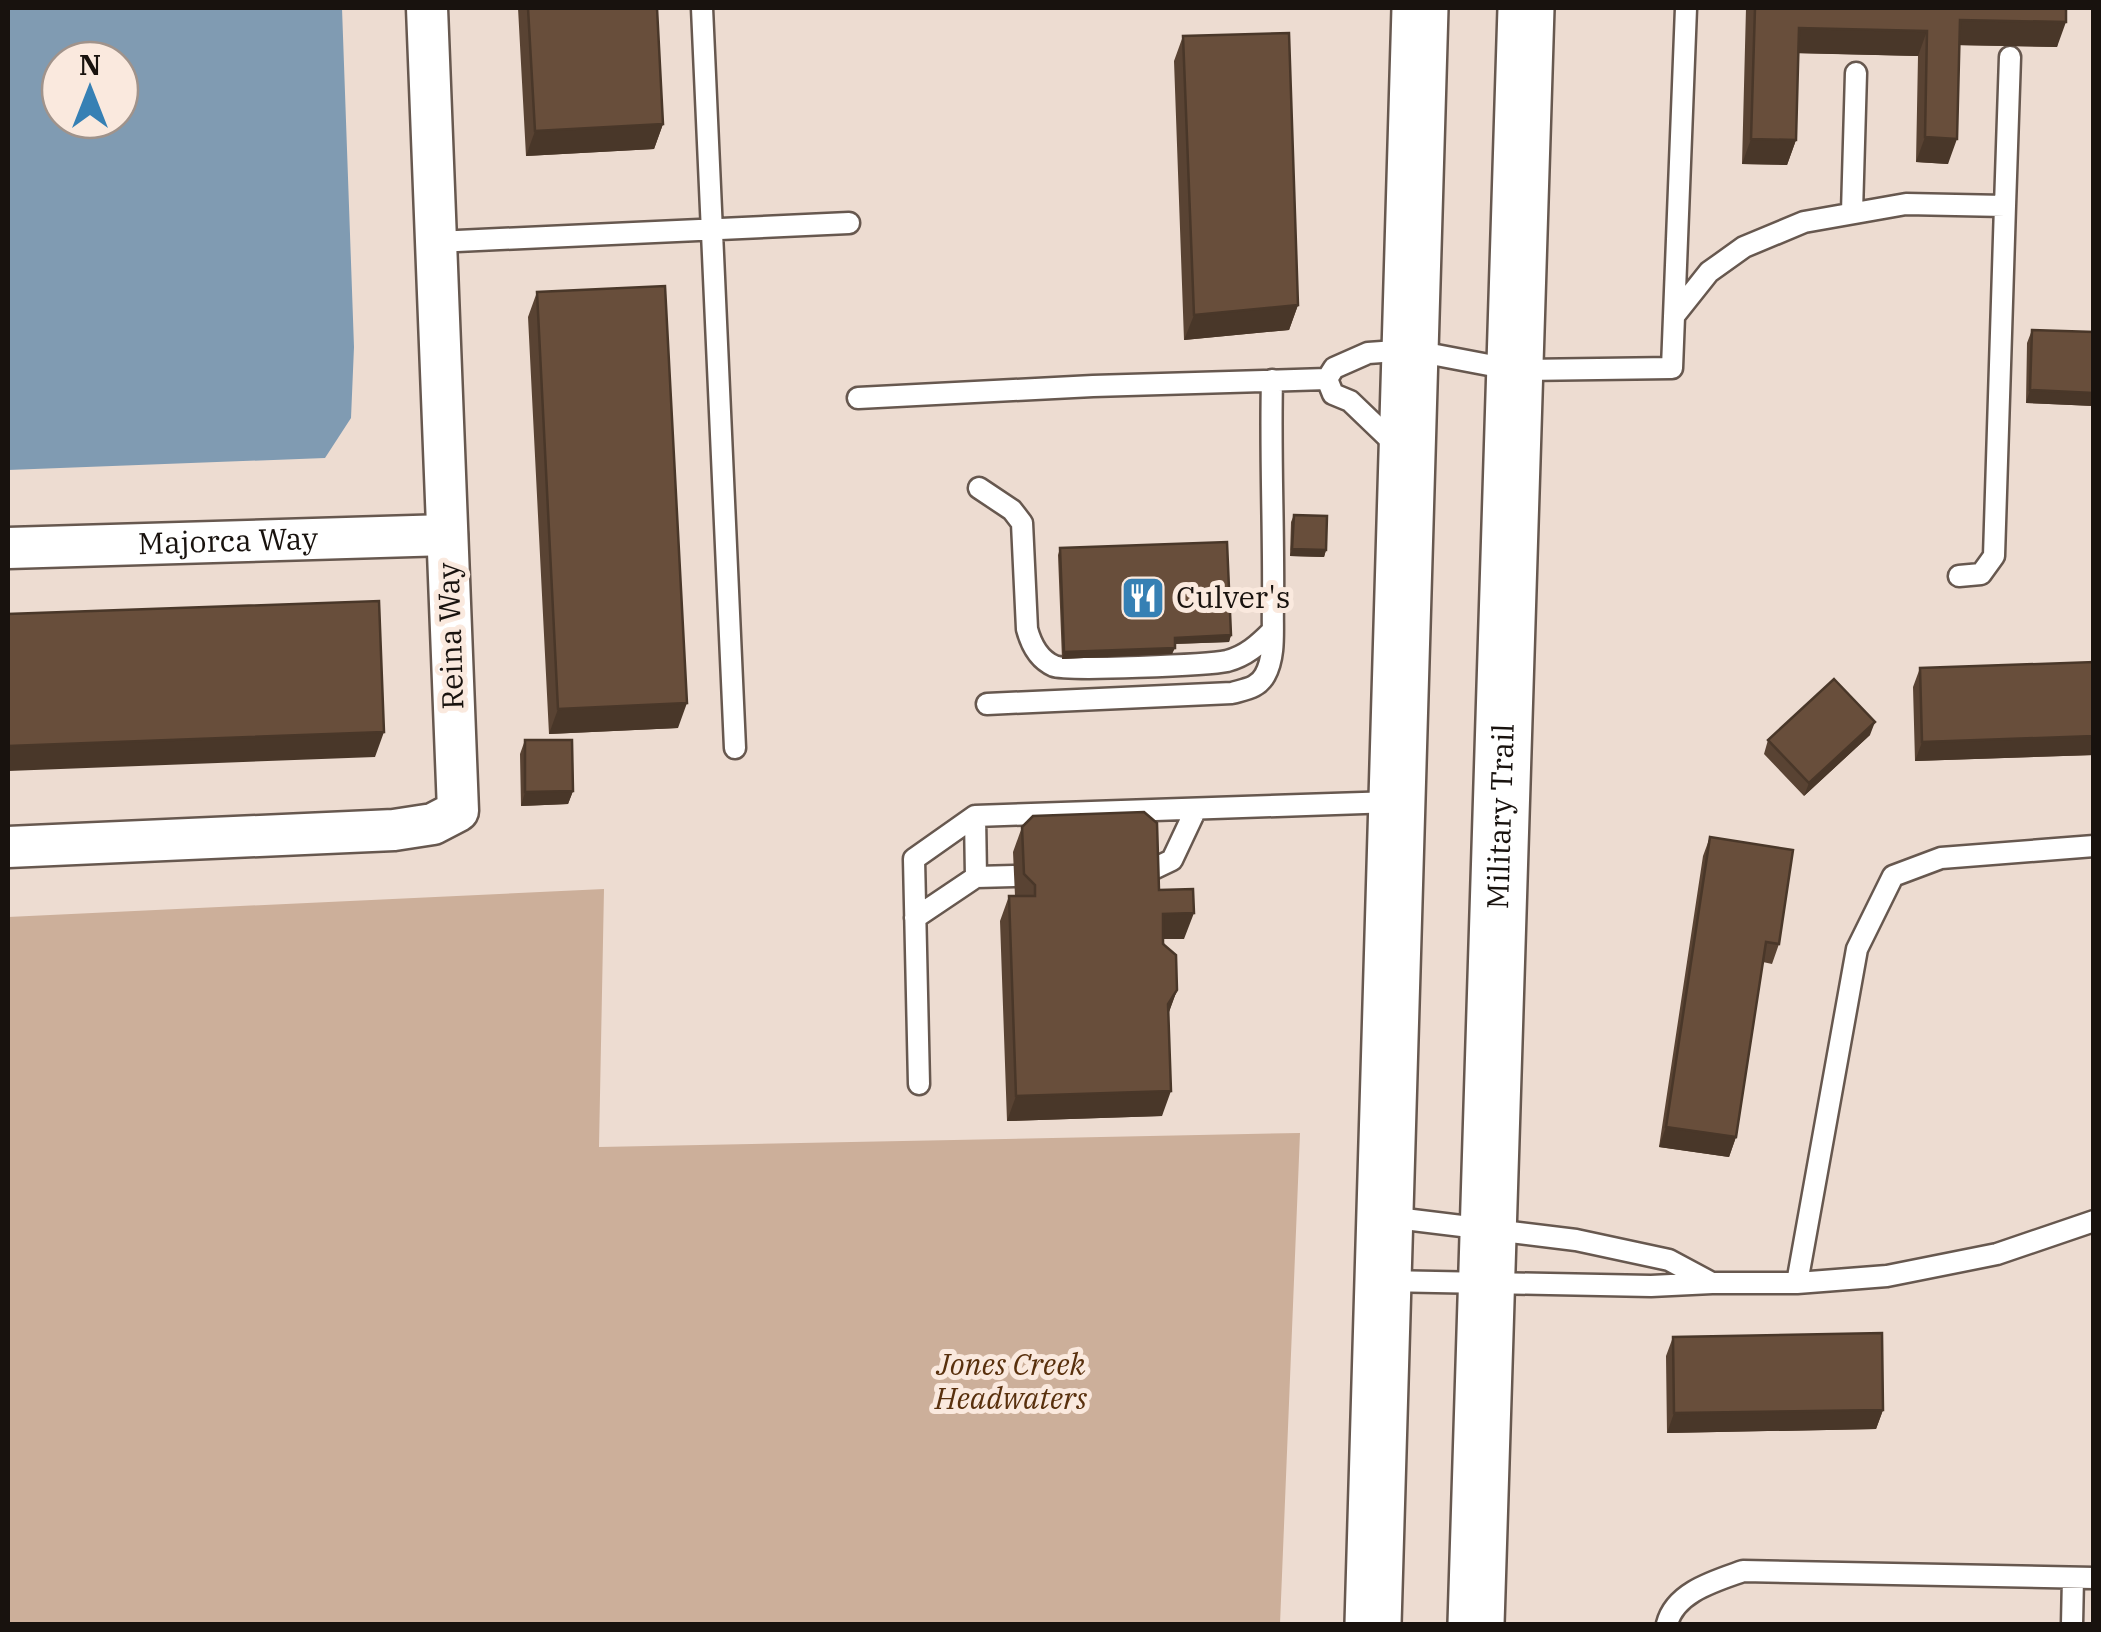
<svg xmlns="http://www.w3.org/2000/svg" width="2101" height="1632" font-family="'IBM Plex Serif',serif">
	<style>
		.green { fill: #ccaf9a }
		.water { fill: #809bb2; fill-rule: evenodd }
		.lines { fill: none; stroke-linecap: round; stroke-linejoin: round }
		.lane-casing { stroke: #67584f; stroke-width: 25 }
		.street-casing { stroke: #67584f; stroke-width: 45 }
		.secondary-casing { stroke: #67584f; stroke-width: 60 }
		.lane { stroke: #fff; stroke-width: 20 }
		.street { stroke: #fff; stroke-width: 40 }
		.secondary { stroke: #fff; stroke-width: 55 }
		.wall { fill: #594333 }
		.shaded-wall { fill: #493729 }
		.building { fill: #684e3b; stroke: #493729; stroke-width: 2.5 }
		.labels { text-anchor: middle; stroke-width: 10; stroke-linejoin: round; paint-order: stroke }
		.street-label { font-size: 30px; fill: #18120e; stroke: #fae9de }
		.poi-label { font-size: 30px; fill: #18120e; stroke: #fae9de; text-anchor: start }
		.park-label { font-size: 30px; font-style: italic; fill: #59300d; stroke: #fae9de }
	</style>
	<rect width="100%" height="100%" fill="#eddcd1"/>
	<path class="green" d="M604,889l-5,258 701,-14 -20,491h-1272v-707z"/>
	<path class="water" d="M8,8h334l12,339 -3,71 -26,40 -317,12zM60,60h60v60h-60z"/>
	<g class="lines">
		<defs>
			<path id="lane" d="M702,8l33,740
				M2005,206l5,-149
				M1852,212l4,-139
				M436,242l413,-19
				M1674,316l35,-44 35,-25 60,-25 102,-18 99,2 -11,350 -13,18 -22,2
				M1327,379l7,-11 34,-15 42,-3 105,20 157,-2 14,-360
				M1327,379l6,15 17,7 50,48
				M858,398l235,-12 234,-7
				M979,488l33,22 10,13 5,106c4,15 11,30 27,37 13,5 155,-1 173,-5 19,-5 31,-16 45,-30
				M987,704l245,-11c14,-4 26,-5 33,-18 11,-20 7,-47 8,-69 1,-75 -3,-150 -1,-226
				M975,816l1,61 38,-1
				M1149,871l23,-11 24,-51
				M915,918l61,-41
				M919,1084l-5,-225 61,-43 418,-14
				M1388,1217l188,23 93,20 41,22
				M1384,1281l267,5 61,-3h85l90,-7 110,-22 97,-33
				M1797,1283l60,-334 36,-73 48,-18 153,-12
				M1667,1624c8,-32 48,-43 76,-53l351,7
				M2072,1624l1,-46"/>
			<g id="street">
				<path id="s1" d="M8,548l439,-13"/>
				<path d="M8,847l386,-17 39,-6 25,-13 -31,-803"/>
			</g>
			<g id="secondary">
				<path d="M1373,1624l47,-1616"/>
				<path id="s2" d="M1476,1624l50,-1616"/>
			</g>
		</defs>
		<use href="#lane" class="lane-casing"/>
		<use href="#street" class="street-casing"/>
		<use href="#secondary" class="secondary-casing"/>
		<use href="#lane" class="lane"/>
		<use href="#street" class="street"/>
		<use href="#secondary" class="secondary"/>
	</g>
	<path class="wall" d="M518,8h139l6,116 -9,25 -128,7z
		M1746,8h320l-9,39 -98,-2 -11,119 -32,-2 2,-106 -120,-3 -2,87 -9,25 -45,-1z
		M1183,36l115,269 -9,25 -105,10 -10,-279z
		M537,292l141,436 -129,6 -21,-417z
		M2032,330l62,2v74l-68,-3 1,-60z
		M1294,515l32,35 -2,7 -34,-1 1,-34z
		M1060,548l171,87 -2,7 -54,2 -3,10 -110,5 -4,-104z
		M2094,662v93l-179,6 -2,-74 7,-19z
		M1870,735l-66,61 -40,-42 4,-14z
		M525,740l48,51 -5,13 -47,2 -1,-52z
		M1022,827l137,63 25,49h-21l14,51 -9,24 -6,102 -155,5 -7,-200 9,-25h6l-2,-44z
		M1710,837l69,107 -7,20 -9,-2 -27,175 -7,20 -70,-10 44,-291z
		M1673,1337l210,73 -7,19 -209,4 -1,-77z"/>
	<path class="shaded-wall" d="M1960,20l106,2 -9,25 -106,-2z
		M1799,28l128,3 -9,25 -128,-3z
		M663,124l-9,25 -128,7 9,-25z
		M1925,137l32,2 -9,25 -32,-2z
		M1751,139l45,1 -9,25 -45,-1z
		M1298,305l-9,25 -105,10 10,-25z
		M2030,390l64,3v13l-68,-3z
		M1292,549l34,1 -2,7 -34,-1z
		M1231,635l-2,7 -57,2 3,-6z
		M1175,648l-3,6 -110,5 2,-7z
		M687,703l-9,25 -129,6 9,-25z
		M1875,722l-5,13 -66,61 5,-13z
		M384,732l-9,25 -367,14v-25z
		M2094,736v19l-179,6 7,-19z
		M573,791l-5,13 -47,2 4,-14z
		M1194,913l-10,26h-30l9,-25z
		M1177,990l-9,25v-11z
		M1171,1091l-9,25 -155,5 9,-25z
		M1666,1127l70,10 -7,20 -70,-10z
		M1883,1410l-7,19 -209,4 7,-20z"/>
	<path class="building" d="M528,8h129l6,116 -128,7z
		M1755,8h311v14l-106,-2 -3,119 -32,-2 2,-106 -128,-3 -3,112 -45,-1z
		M1289,33l9,272 -104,10 -11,-279z
		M665,286l22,417 -129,6 -21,-417z
		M2032,330l62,2v61l-64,-3z
		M1294,515l33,1 -1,34 -34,-1z
		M1227,542l4,93 -56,3v10l-111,4 -4,-104z
		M379,601l5,131 -376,14v-132z
		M2094,662v74l-172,6 -2,-74z
		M1834,679l41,43 -66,61 -41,-43z
		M525,740h47l1,51 -48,1z
		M1144,812l13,11 2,67 34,-1 1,24 -31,1v30l13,11 1,35 -9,14 3,87 -155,5 -7,-200h26v-11l-11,-11 -2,-47 11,-11z
		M1710,837l83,13 -14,94 -13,-2 -30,195 -70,-10z
		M1882,1333l1,77 -209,3 -1,-76z"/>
	<defs>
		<symbol id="restaurant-square" viewBox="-11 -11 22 22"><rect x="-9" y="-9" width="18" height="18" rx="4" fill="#3680b4" stroke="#fae9de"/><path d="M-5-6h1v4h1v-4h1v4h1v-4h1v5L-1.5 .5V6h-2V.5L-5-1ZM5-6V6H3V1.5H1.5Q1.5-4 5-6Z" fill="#fff"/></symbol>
	</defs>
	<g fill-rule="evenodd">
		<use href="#restaurant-square" x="1118" y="573" width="50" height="50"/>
	</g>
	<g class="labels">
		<g class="street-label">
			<text dy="10" stroke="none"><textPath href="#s1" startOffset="220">Majorca Way</textPath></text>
			<text transform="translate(451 636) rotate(-92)" y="10">Reina Way</text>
			<text dy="10" stroke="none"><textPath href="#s2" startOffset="808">Military Trail</textPath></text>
		</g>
		<g class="poi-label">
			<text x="1176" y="608">Culver's</text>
		</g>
		<g class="park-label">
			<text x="1011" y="1375">Jones Creek<tspan x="1011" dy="34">Headwaters</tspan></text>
		</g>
	</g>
	<rect width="2101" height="1632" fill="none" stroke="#18120e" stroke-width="20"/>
	<g transform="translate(90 90)"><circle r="48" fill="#fae9de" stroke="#a0938b" stroke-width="2.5"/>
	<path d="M0-8L18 38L0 25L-18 38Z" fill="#3680b4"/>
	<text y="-15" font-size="28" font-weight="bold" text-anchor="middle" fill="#18120e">N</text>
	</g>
</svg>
